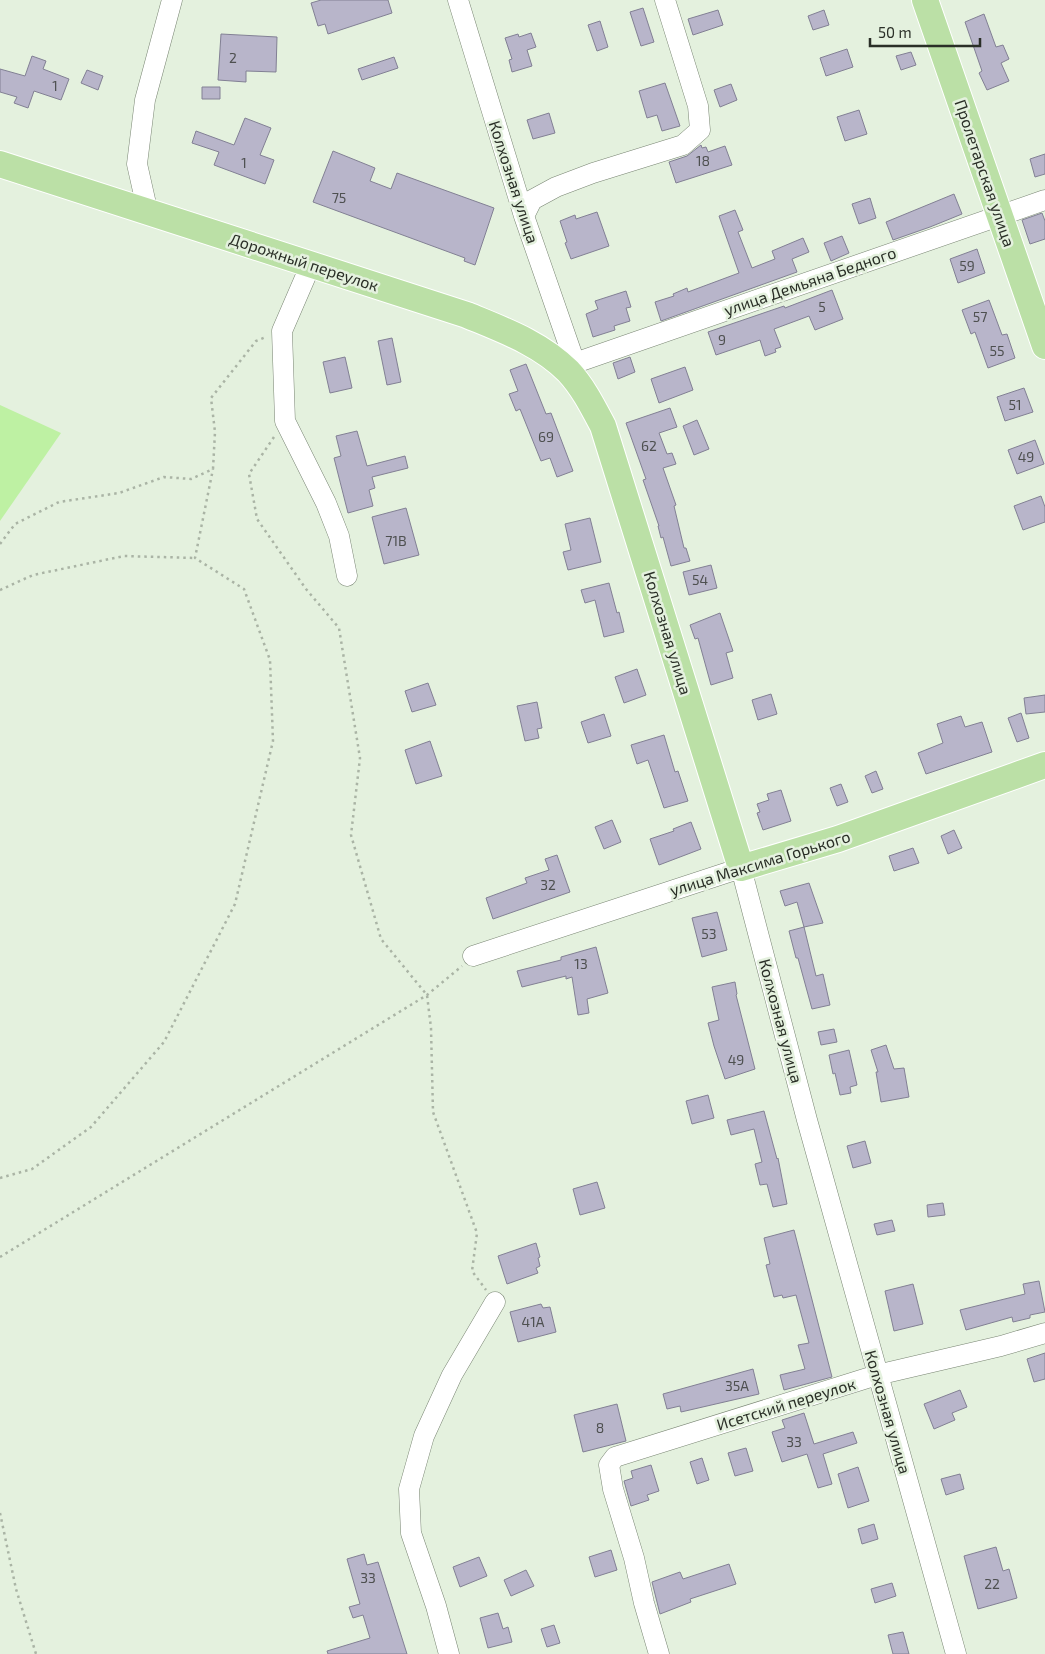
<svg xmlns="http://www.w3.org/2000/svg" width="1045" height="1654" font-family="'Exo 2',sans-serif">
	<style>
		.green { fill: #bef1a3 }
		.building { fill: #b8b5ca; stroke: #828094 }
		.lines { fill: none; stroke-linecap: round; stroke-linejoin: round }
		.minor-casing { stroke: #798573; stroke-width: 21 }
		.major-casing { stroke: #fff; stroke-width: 28 }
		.path { stroke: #aab4a5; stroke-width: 2.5; stroke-dasharray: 2.5 4; stroke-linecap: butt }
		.minor { stroke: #fff; stroke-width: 20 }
		.major { stroke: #bbe0a6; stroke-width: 26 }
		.labels { text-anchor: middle; stroke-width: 5; stroke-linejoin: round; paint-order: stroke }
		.number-label { font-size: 14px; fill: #4e5050 }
		.street-label { font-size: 16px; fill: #2a2f27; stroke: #e4f1de }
	</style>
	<rect width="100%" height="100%" fill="#e4f1de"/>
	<path class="green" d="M0,405l61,28 -61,88z"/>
	<path class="building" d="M321,0h67l4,13 -64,21 -3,-10 -7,2 -7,-23z
		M643,8l11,34 -13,4 -11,-34z
		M718,10l5,15 -30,10 -5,-16z
		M824,10l5,15 -16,5 -5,-14z
		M984,14l12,33 7,-2 6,14 -8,4 8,18 -22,9 -8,-17 3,-2 -17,-49z
		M600,21l8,26 -11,4 -9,-26z
		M531,33l5,14 -9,3 5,16 -20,6 -3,-12 3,-1 -7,-21 13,-4 1,3z
		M221,34l56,3 -1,35 -30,-1v11l-28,-2z
		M847,49l6,18 -27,9 -6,-18z
		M911,52l5,13 -15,5 -5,-14z
		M32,56l14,5 -3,8 26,10 -8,21 -27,-9 -6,17 -14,-5 3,-6 -17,-5v-23l25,7z
		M394,57l4,11 -36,12 -4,-11z
		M87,70l16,6 -5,14 -17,-7z
		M665,83l15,43 -18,5 -5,-16 -10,3 -8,-27z
		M731,84l6,16 -17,7 -6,-17z
		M202,87h18v12h-18z
		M859,110l8,24 -22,7 -8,-24z
		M549,113l6,20 -22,6 -6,-19z
		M245,118l26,10 -11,27 14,5 -9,24 -51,-19 5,-13 -27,-9 4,-12 38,14z
		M701,145l1,3 4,-1 2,5 17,-6 7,19 -56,18 -7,-21 18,-6z
		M333,151l42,17 -5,13 21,8 6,-16 97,35 -19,57 -11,-4 1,-3 -152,-56z
		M1045,154v20l-10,3 -5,-18z
		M954,194l8,20 -32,13 -37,13 -7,-18z
		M870,198l6,20 -17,6 -7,-20z
		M735,210l8,20 -5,2 14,36 23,-9 -3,-8 31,-13 6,14 -17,7 5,13 -136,49 -6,-19 19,-6 -1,-2 14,-6 1,4 51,-19 -20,-57z
		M597,212l12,34 -38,13 -6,-16 2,-1 -7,-21 15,-6 1,4z
		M1042,213l3,8v18l-15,5 -8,-24z
		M842,236l7,17 -18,8 -7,-18z
		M977,249l8,24 -27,10 -8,-24z
		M832,290l11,29 -28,11 -6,-14 -35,13 7,18 -6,2 1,3 -11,4 -5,-16 -44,15 -8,-23 76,-26 1,2z
		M626,291l5,16 -5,1 4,13 -16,5 1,4 -22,7 -7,-23 12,-5 -3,-8z
		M989,300l13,35 5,-1 8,24 -27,10 -13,-36 -4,2 -9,-24z
		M392,338l9,44 -14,3 -9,-44z
		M345,357l7,31 -22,5 -7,-31z
		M630,357l5,15 -17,7 -5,-16z
		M526,364l20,50 5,-1 22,58 -16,6 -7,-19 -9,3 -21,-52 -4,2 -7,-17 9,-3 -8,-21z
		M685,367l8,23 -34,13 -8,-24z
		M1024,388l9,24 -28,9 -8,-24z
		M670,408l7,19 -18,6 8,21 5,-1 4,11 -13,4 13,37 -2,1 10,42h2l4,13 -19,5 -8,-29 -2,1 -3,-12h1l-16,-46 3,-1 -20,-56z
		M697,420l12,29 -15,6 -11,-29z
		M357,431l10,35 38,-10 3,12 -36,9 3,11 -6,2 4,16 -25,7 -14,-55 7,-2 -5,-20z
		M1035,440l9,24 -27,10 -9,-24z
		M1041,496l4,11v15l-22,8 -9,-24z
		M406,508l13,47 -35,9 -12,-47z
		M590,518l11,44 -33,8 -5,-18 8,-2 -6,-26z
		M711,565l6,23 -28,7 -6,-23z
		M609,583l8,30 2,-1 5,20 -20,5 -9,-37 -10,3 -4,-13z
		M720,613l13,38 -7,2 7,25 -22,7 -13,-47 -3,1 -5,-14z
		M637,669l9,26 -22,8 -9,-26z
		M428,683l8,22 -24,7 -7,-21z
		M771,694l6,20 -19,6 -6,-20z
		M1045,695v17l-19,2 -2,-16z
		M537,702l5,26 -5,1 2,9 -14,3 -8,-35z
		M1021,713l8,25 -12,4 -9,-24z
		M604,714l7,22 -23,7 -7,-21z
		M961,716l4,11 17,-5 10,30 -66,22 -8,-21 25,-10 -6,-19z
		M664,735l11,37 3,-1 10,30 -24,7 -16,-48 -11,4 -6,-19z
		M430,741l12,35 -26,8 -11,-34z
		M876,771l7,18 -11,4 -7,-17z
		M841,784l7,18 -11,4 -7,-18z
		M781,790l10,31 -28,9 -6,-17 3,-1 -3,-8 12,-4 -2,-6z
		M612,820l9,22 -17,7 -9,-22z
		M691,822l10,27 -42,16 -9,-26 24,-8 -1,-2z
		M954,830l8,18 -14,6 -7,-18z
		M913,848l6,15 -25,8 -5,-15z
		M557,855l13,37 -77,27 -7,-21 41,-15 -2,-5 24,-8 -4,-11z
		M809,883l14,40 -19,4 -7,-25 -12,4 -5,-15z
		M717,912l10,38 -25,7 -10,-39z
		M804,927l12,49 7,-2 7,31 -18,4 -14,-51h-2l-7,-27z
		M596,947l12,46 -21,6 2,14 -11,2 -6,-38 -6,2v-3l-44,11 -5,-16 44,-11v-3z
		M735,982l2,12 -1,1 19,74 -30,10 -11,-33 -6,-23 11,-3 -7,-33z
		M834,1029l3,13 -16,3 -3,-13z
		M886,1045l8,24 10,-1 5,29 -28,5 -5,-30h2l-7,-22z
		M849,1050l8,35 -7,2 1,6 -11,2 -5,-22 -2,1 -4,-19z
		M708,1095l6,23 -22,6 -6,-23z
		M764,1111l13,48 1,-1 9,46 -14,3 -6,-23 -7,1 -5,-21 7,-2 -8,-33 -23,6 -4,-15z
		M865,1141l6,22 -18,5 -6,-22z
		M597,1182l8,26 -25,7 -7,-26z
		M943,1203l2,12 -17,2 -1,-12z
		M892,1220l3,11 -18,4 -3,-11z
		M794,1230l38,147 -48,13 -4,-15 25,-6 -7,-24 11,-2 -13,-48 -13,3 -1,-3 -8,2 -8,-32 4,-1 -6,-26z
		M536,1243l4,14 -2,1 2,8 -4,2 2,5 -31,11 -9,-28z
		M1039,1281l6,31 -15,3v3l-17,4 -1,-5 -46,13 -6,-20 65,-16 -2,-10z
		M913,1284l10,40 -29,7 -9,-40z
		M541,1304l2,4 7,-1 6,25 -38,10 -8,-30z
		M1045,1353v26l-11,3 -7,-23z
		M753,1369l6,25 -78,18 -1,-6 -13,3 -4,-15z
		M960,1390l7,17 -15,6 3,7 -21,9 -10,-25z
		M617,1404l9,37 -43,11 -9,-37z
		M804,1413l10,31 39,-12 4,11 -34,11 9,30 -14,4 -11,-34 -25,8 -10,-30 13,-4 -3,-8z
		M746,1448l7,23 -18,5 -7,-23z
		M702,1458l7,22 -12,4 -7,-22z
		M651,1465l8,26 -12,4 2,5 -18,6 -7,-25 9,-3 -2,-7z
		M858,1467l11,34 -21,7 -10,-34z
		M960,1474l4,15 -18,6 -5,-16z
		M874,1524l4,15 -16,5 -4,-15z
		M996,1547l7,24 6,-2 8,29 -39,11 -14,-53z
		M611,1550l6,20 -22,7 -6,-20z
		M364,1554l3,11 11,-3 29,92h-79l-1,-3 43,-13 -7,-23 -10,3 -4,-11 11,-3 -13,-45z
		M479,1557l8,19 -27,11 -7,-20z
		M729,1564l7,20 -46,15 1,3 -31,12 -8,-32 28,-10 3,7z
		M526,1570l8,16 -23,10 -7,-16z
		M892,1583l4,13 -21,7 -4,-14z
		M498,1613l5,16 5,-2 4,15 -24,6 -8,-30z
		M554,1625l6,18 -13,4 -6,-18z
		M903,1632l6,22h-16l-5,-19z"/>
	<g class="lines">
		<defs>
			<path id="minor" d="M458,0l66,216 51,147
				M148,213l-11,-49 8,-64 27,-100
				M524,216l8,-16 24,-13 37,-14 90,-28 17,-15 -2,-24 -33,-106
				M311,264l-29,67 3,90 41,82 13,33 8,40
				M575,363l470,-163
				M473,956l268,-88 66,252 149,534
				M449,1654l-13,-48 -25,-73 -2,-44 15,-53 28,-61 43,-73
				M659,1654l-15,-51 -10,-45 -21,-69 -4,-24 6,-8 262,-82 124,-29 44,-13"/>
			<path id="major" d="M925,0l120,346
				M0,164l467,151c36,15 73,28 101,56 15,16 25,36 35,55l138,442 97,-29 207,-74"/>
		</defs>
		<use href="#minor" class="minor-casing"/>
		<use href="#major" class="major-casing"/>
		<path class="path" d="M274,437l-25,37 8,45 49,70 33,39 21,130 -9,77 30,104 46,56 4,33 2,84 44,121 -5,38 14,19
			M0,544l15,-20 44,-22 60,-9 45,-16 27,2 22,-10 2,-37 -4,-34 45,-57 10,-4
			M0,590l33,-15 91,-19 71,2
			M0,1178l32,-9 59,-42 73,-85 71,-138 38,-163 -3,-81 -26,-71 -49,-31 18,-89
			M0,1257l427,-262 35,-29
			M0,1513l16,76 20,65"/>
		<use href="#minor" class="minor"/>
		<use href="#major" class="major"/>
	</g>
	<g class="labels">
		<g class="number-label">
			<text x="233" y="63">2</text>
			<text x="55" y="91">1</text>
			<text x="703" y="166">18</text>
			<text x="244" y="168">1</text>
			<text x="339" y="203">75</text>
			<text x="967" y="271">59</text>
			<text x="822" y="312">5</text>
			<text x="980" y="322">57</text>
			<text x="722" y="345">9</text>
			<text x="997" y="356">55</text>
			<text x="1015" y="410">51</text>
			<text x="546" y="442">69</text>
			<text x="649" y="451">62</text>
			<text x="1026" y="462">49</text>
			<text x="396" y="546">71В</text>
			<text x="700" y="585">54</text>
			<text x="548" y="890">32</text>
			<text x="709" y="939">53</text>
			<text x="581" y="969">13</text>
			<text x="736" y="1065">49</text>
			<text x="533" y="1327">41А</text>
			<text x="737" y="1391">35А</text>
			<text x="600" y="1433">8</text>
			<text x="794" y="1447">33</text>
			<text x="368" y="1583">33</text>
			<text x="992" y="1589">22</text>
		</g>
		<g class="street-label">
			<text transform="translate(985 173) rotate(71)" y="6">Пролетарская улица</text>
			<text transform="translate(514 182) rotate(72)" y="6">Колхозная улица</text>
			<text transform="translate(304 262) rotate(18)" y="6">Дорожный переулок</text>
			<text transform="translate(810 281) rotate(-19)" y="6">улица Демьяна Бедного</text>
			<text transform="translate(668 633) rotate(73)" y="6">Колхозная улица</text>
			<text transform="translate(760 863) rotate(-17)" y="6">улица Максима Горького</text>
			<text transform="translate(781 1021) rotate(75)" y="6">Колхозная улица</text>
			<text transform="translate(786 1404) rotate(-17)" y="6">Исетский переулок</text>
			<text transform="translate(888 1412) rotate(74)" y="6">Колхозная улица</text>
		</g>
	</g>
	<path d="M870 38v8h110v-8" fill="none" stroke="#2a2f27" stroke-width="2.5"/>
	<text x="878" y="38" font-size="15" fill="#2a2f27" stroke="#e4f1de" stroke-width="4" paint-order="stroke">50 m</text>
</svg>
